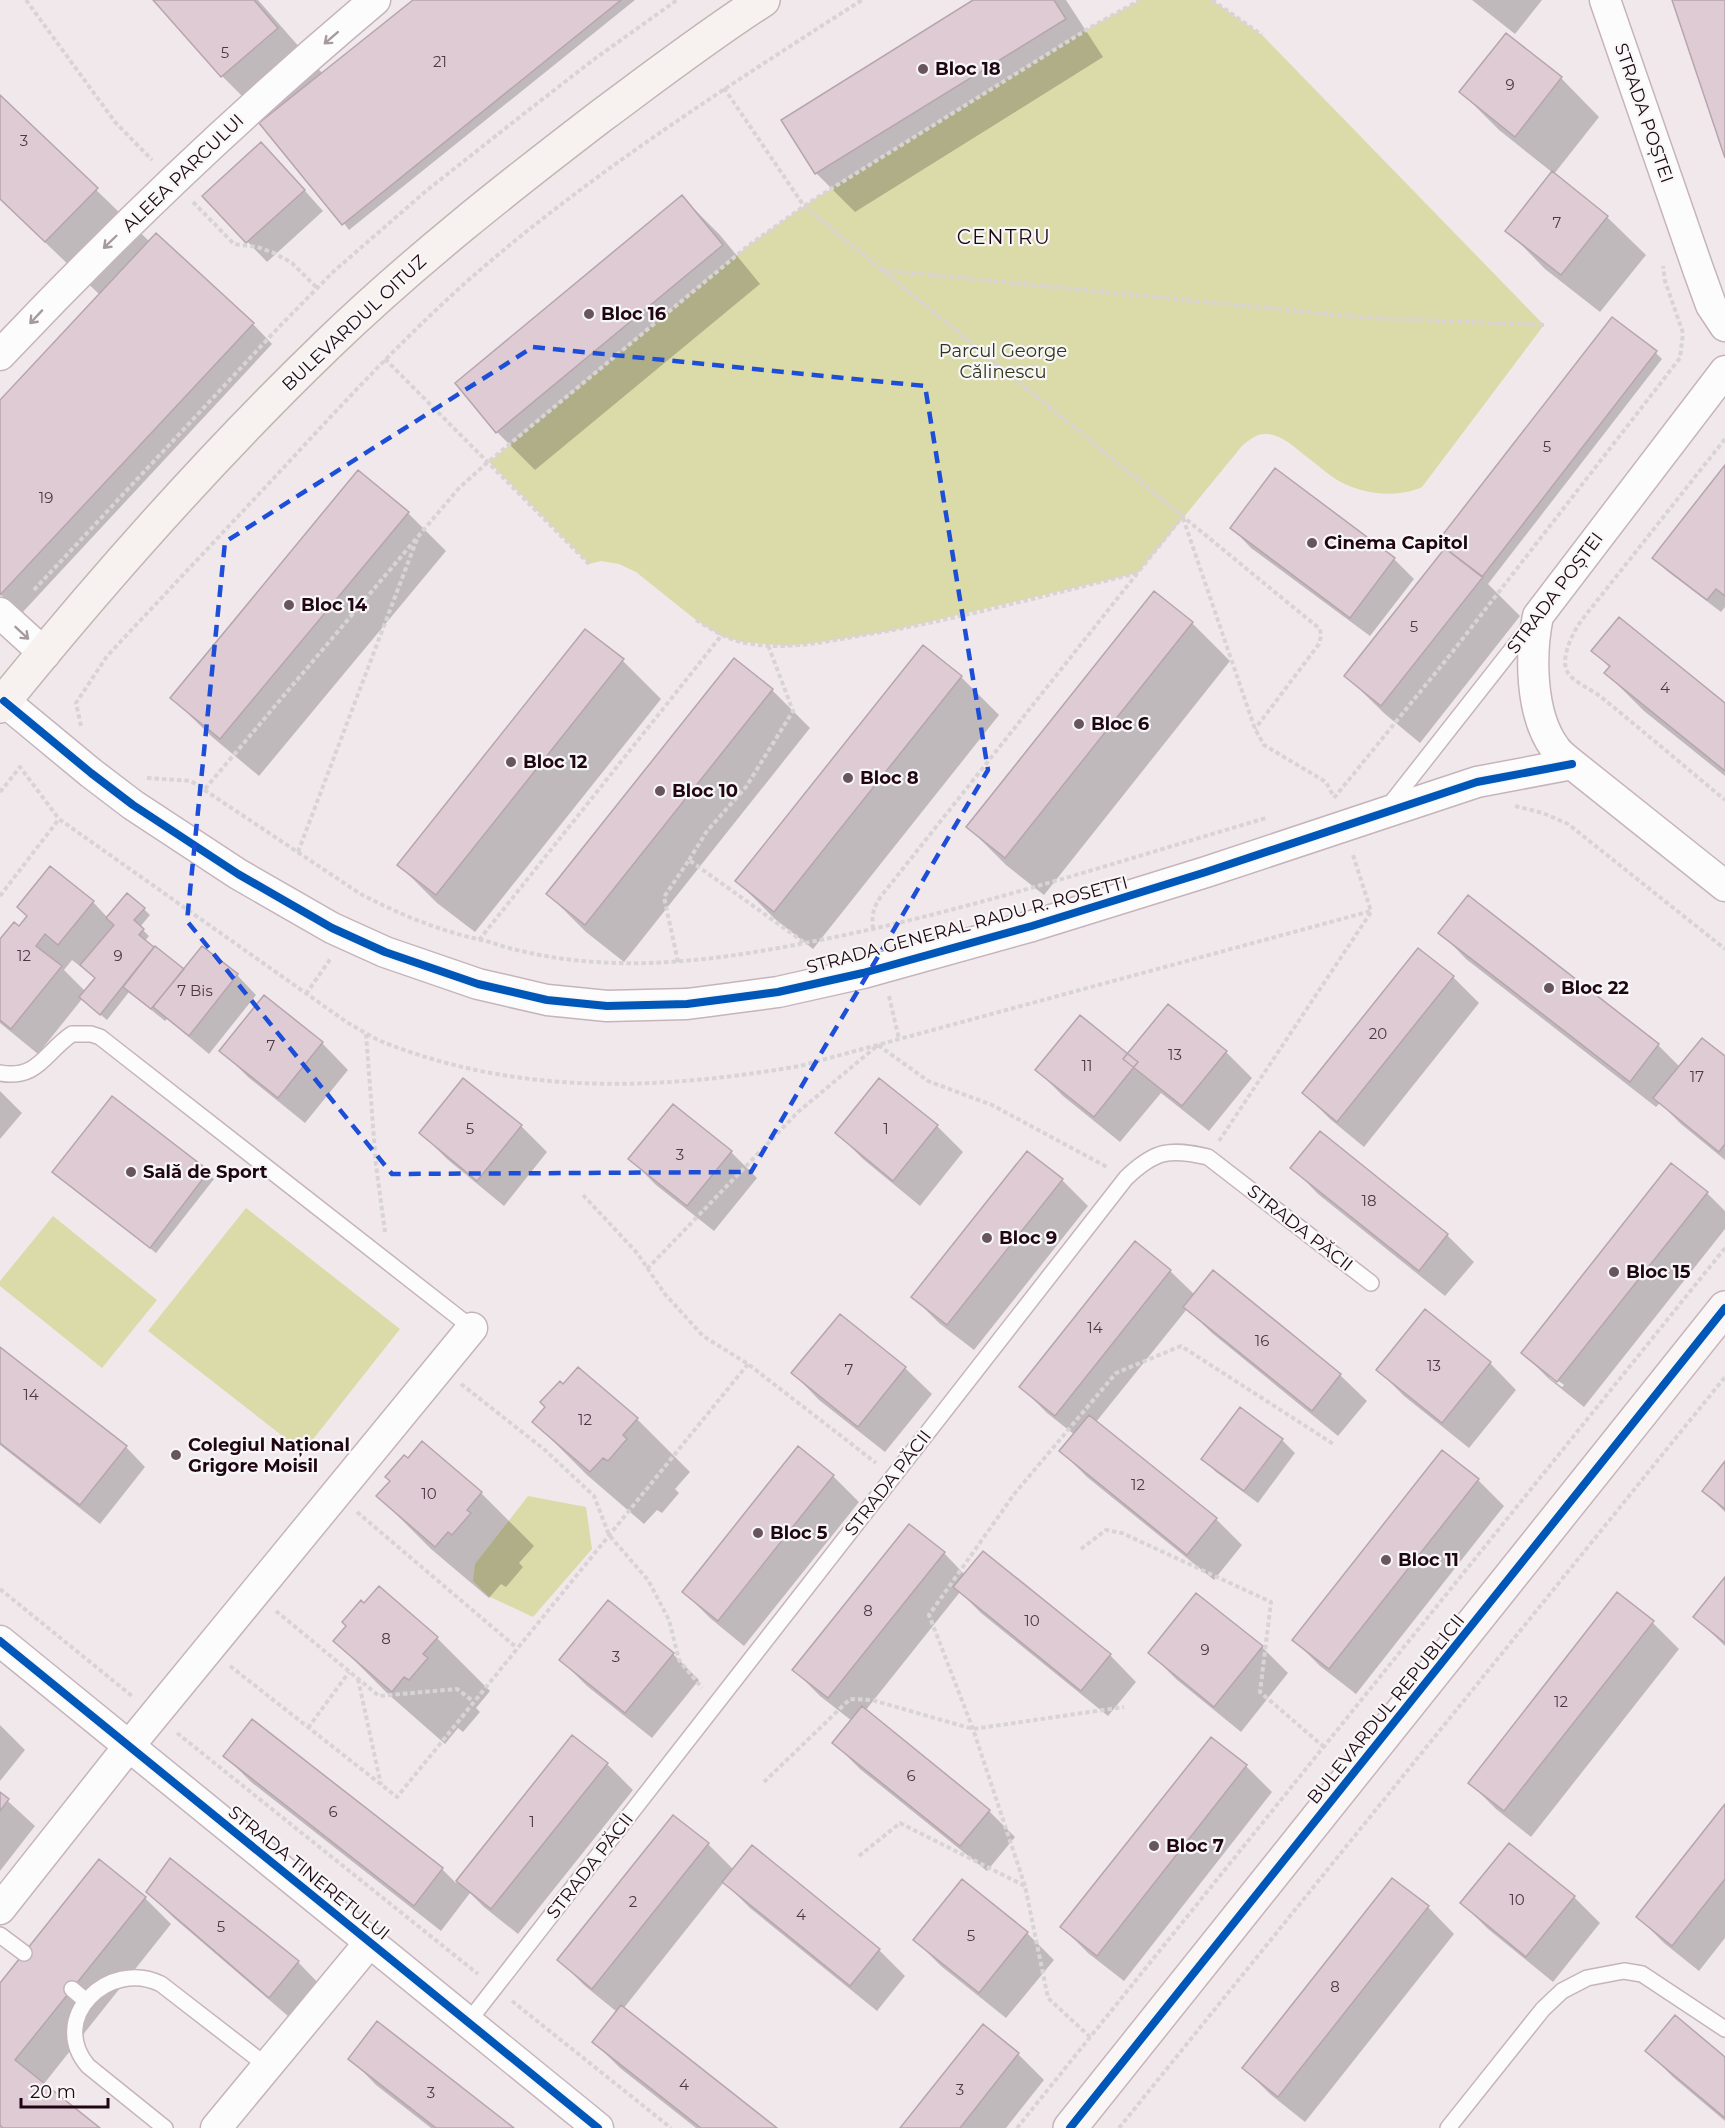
<svg xmlns="http://www.w3.org/2000/svg" width="1725" height="2128" font-family="Montserrat,sans-serif">
	<style>
		.green { fill: #dbdaa9 }
		.shadow { fill: #0003; fill-rule: evenodd }
		.building { fill: #decbd4; stroke: #b7a5ad; stroke-width: 1.5 }
		.lines { fill: none; stroke-linecap: round; stroke-linejoin: round }
		.lane-casing { stroke: #c6b4bc; stroke-width: 18 }
		.street-casing { stroke: #c6b4bc; stroke-width: 33 }
		.secondary-casing { stroke: #c6b4bc; stroke-width: 36 }
		.primary-casing { stroke: #c2b6b5; stroke-width: 36 }
		.path { stroke: #d8d4d6; stroke-width: 4; stroke-dasharray: 4.5 3; stroke-linecap: butt }
		.lane { stroke: #fdfcfc; stroke-width: 15 }
		.street { stroke: #fdfcfc; stroke-width: 30 }
		.secondary { stroke: #faf6f6; stroke-width: 33 }
		.primary { stroke: #f7f1f0; stroke-width: 33 }
		.cycleway-casing { stroke: #f7f7f7; stroke-width: 11 }
		.cycleway { stroke: #0057b8; stroke-width: 8 }
		.oneway { stroke: #a59a9f }
		.marked { fill: none; stroke: #1d4ed8; stroke-width: 4.5; stroke-dasharray: 12 8; stroke-linejoin: round }
		.poi-dot { fill: #69555f; stroke: #f7f7f7; stroke-width: 2 }
		.labels { text-anchor: middle; stroke-width: 4.5; stroke-linejoin: round; paint-order: stroke }
		.number-label { font-size: 15px; fill: #503743 }
		.poi-label { font-size: 18px; font-weight: bold; fill: #200613; stroke: #f7f7f7; text-anchor: start }
		.street-label { font-size: 18px; fill: #200613; stroke: #f7f7f7 }
		.park-label { font-size: 18px; fill: #30321b; stroke: #f7f7f7 }
		.neighbourhood-label { font-size: 20px; letter-spacing: 1.5px; fill: #200613; stroke: #f7f7f7 }
	</style>
	<rect width="100%" height="100%" fill="#f1e8ec"/>
	<path class="green" d="M1140,0h72l50,35 282,290 -122,162c-26,12 -61,7 -85,-7 -12,-8 -23,-18 -34,-26 -10,-8 -22,-19 -36,-20 -10,-1 -18,6 -25,12l-104,127 -248,58 -75,12 -28,3 -45,-4 -21,-6 -25,-16 -60,-48 -17,-8 -18,-3 -12,3 -100,-102 260,-217 61,-43 281,-175z
		M246,1208l154,121 -97,123 -155,-121z
		M53,1216l104,84 -55,68 -102,-82v-5z
		M528,1496l58,11 6,42 -59,68 -45,-21 -15,-15 2,-17z"/>
	<path class="shadow" d="M155,0h103l65,74 92,-74h220l-286,230 -83,-110 -44,-44z
		M976,0h90l37,57 -248,155 -38,-38 -34,-54z
		M1472,0h70l-27,34z
		M1506,35l55,43 38,39 -45,57 53,43 39,38 -46,57 -55,-43 -38,-39 46,-57 -54,-43 -38,-38z
		M0,97l150,145 103,82 19,20 -251,270 -21,-20v-191l100,-108 -100,-96z
		M281,164l42,47 -56,51 -63,-66z
		M682,197l38,38 40,49 -225,186 -38,-38 -40,-48z
		M1656,353l6,6 -174,225 32,32 -100,127 -35,-29 -39,-38z
		M1725,468v139l-4,5 -54,-41 -13,-13z
		M408,513l38,38 -187,225 -48,-40 -39,-38z
		M1232,528l162,31 20,20 -44,57 -119,-88z
		M1192,623l38,38 -186,234 -38,-30 -38,-38z
		M585,631l38,30 38,38 -186,233 -38,-29 -38,-38z
		M1593,651l132,54v71l-81,-65 -38,-38 4,-5z
		M734,660l38,30 38,38 -186,234 -38,-30 -38,-38z
		M961,677l38,38 -186,234 -38,-30 -38,-38z
		M1468,897l190,148 22,22 45,-9v102l-44,-36 -21,-21 -4,4 -190,-148 -26,-27z
		M93,902l15,16 36,-9 6,6 -10,12 9,9 -4,5 39,30 53,4 19,20 -47,59 -42,-35 -2,2 -36,-29 -22,28 -25,-21 -44,55 -38,-31v-82l19,-13zM72,960l25,19 -11,13 -22,-22z
		M1453,977l26,26 -115,144 -34,-28 -26,-26z
		M322,1043l26,27 -43,53 -57,-46 -27,-27z
		M1226,1052l26,26 -43,53 -48,-38 -41,49 -57,-46 -26,-26 91,-15z
		M0,1091l22,22 -22,26z
		M112,1098l102,81 -58,74 -96,-75z
		M521,1126l26,26 -43,54 -57,-47 -26,-26z
		M937,1126l26,26 -43,54 -57,-47 -26,-26z
		M1320,1133l127,102 27,27 -29,34 -127,-102 -26,-27z
		M731,1152l26,26 -43,53 -58,-46 -26,-26z
		M1028,1153l34,27 26,26 -114,144 -35,-27 -26,-26z
		M1707,1193l18,18v18l-141,178 -35,-28 -26,-26zM1549,1374l15,11 -2,2 -13,-10z
		M1170,1271l25,24 18,-22 127,102 27,26 -29,35 -126,-103 -25,-24 -91,113 120,97 26,26 -28,35 -127,-103 -26,-26 14,-16 -28,-22 -26,-26z
		M1425,1311l65,52 26,27 -47,58 -65,-52 -26,-26z
		M841,1316l64,52 27,26 -47,58 -66,-52 -26,-27z
		M0,1349l126,98 19,20 -45,57 -100,-79z
		M1240,1409l42,31 13,13 -37,50 -42,-31 -13,-13z
		M637,1419l53,53 -15,17 4,4 -17,20 -5,-3 -13,14 -57,-49 -53,-53z
		M1725,1464v48l-21,-21z
		M833,1476l26,26 -115,144 -34,-28 -26,-26z
		M1478,1480l26,26 -148,188 -36,-28 -26,-26z
		M392,1481l89,12 53,53 -15,17 4,4 -17,20 -5,-3 -12,14 -58,-49 -53,-53z
		M944,1553l21,22 18,-22 127,102 26,27 -28,34 -127,-103 -21,-21 -95,119 124,100 26,26 -28,34 -127,-102 -26,-26 18,-22 -32,-25 -26,-26z
		M1725,1579v67l-30,-29z
		M379,1588l58,50 53,53 -14,17 4,4 -17,20 -5,-4 -13,16 -57,-50 -53,-53z
		M1618,1595l35,28 26,26 -148,188 -35,-28 -26,-26z
		M1262,1647l26,26 -47,59 -65,-53 -26,-26z
		M673,1654l26,26 -47,58 -65,-52 -26,-26z
		M253,1721l189,148 14,14 117,-146 34,27 26,26 -115,144 -34,-27 -14,-14 -29,38 -190,-149 -26,-26z
		M0,1725l25,25 -25,31z
		M1211,1739l35,27 26,26 -148,189 -36,-28 -26,-26z
		M0,1794l35,32 -35,45z
		M1725,1807v131l-26,33 -35,-28 -26,-26z
		M708,1844l26,26 145,80 26,26 -28,35 -127,-103 -26,-26 -101,127 152,119h-79l-76,-60 -26,-26 23,-30 -32,-26 -26,-26z
		M171,1860l127,102 26,27 -28,34 -122,-105 -26,-26z
		M962,1881l65,52 27,27 -48,58 -65,-52 -26,-26z
		M1574,1897l26,26 -47,59 -65,-53 -26,-26z
		M145,1898l26,26 -128,161 54,43h-97v-143z
		M1428,1907l26,27 -149,188 -35,-28 -26,-26z
		M1647,2051l78,8v62l-52,-44z
		M1018,2054l26,26 -38,48h-104z
		M350,2058l162,70h-81l-55,-43z"/>
	<path class="building" d="M153,0h101l24,28 -57,49z
		M413,0h208l-279,225 -83,-102z
		M973,0h81l12,19 -251,155 -34,-54z
		M1672,0h53v158z
		M1506,33l56,44 -47,60 -56,-45z
		M0,95l98,93 -53,54 -45,-43z
		M261,142l44,48 -59,53 -44,-47z
		M1552,171l56,45 -47,59 -56,-44z
		M682,195l41,50 -227,188 -41,-50z
		M156,233l98,90 -254,272v-195z
		M1612,317l45,34 -175,226 -45,-35z
		M1725,465v131l-9,-7 -9,11 -55,-42z
		M1275,468l120,90 -45,60 -120,-90z
		M358,470l51,42 -189,227 -50,-41z
		M1445,548l38,29 -102,129 -37,-30z
		M1154,591l39,31 -188,236 -39,-31z
		M1619,617l106,86v68l-121,-98 6,-7 -19,-15z
		M585,629l39,30 -188,236 -39,-30z
		M923,645l39,31 -188,236 -39,-31z
		M734,658l39,31 -188,236 -39,-31z
		M50,866l44,35 -36,44 -13,-11 -9,12 26,20 -51,63 -11,-9v-81l14,-17 5,4 8,-10 -10,-9z
		M127,893l18,15 -11,12 10,9 -5,6 15,12 -54,68 -21,-18 16,-19 -15,-13 34,-40 -8,-7z
		M1468,895l191,149 -29,38 -192,-149z
		M155,946l29,23 -33,40 -28,-22z
		M202,946l36,28 -49,62 -36,-29z
		M1418,948l36,28 -117,146 -35,-29z
		M264,995l59,47 -45,56 -59,-47z
		M1168,1004l59,47 -45,55 -59,-47z
		M1080,1015l58,47 -44,55 -59,-47z
		M1702,1038l23,18v88l-6,8 -66,-54z
		M463,1078l59,47 -45,56 -58,-48z
		M879,1078l59,47 -45,56 -58,-48z
		M112,1096l97,75 -59,77 -98,-76z
		M673,1104l59,47 -45,55 -59,-47z
		M1320,1131l128,103 -29,37 -129,-103z
		M1027,1151l36,28 -116,146 -36,-28z
		M1671,1163l37,29 -151,190 -36,-29z
		M1135,1241l36,29 -116,146 -36,-29z
		M1213,1270l128,104 -29,37 -129,-104z
		M1425,1309l66,53 -49,61 -66,-53z
		M840,1314l66,53 -48,60 -67,-54z
		M0,1347l127,99 -47,59 -80,-62z
		M578,1367l60,51 -15,17 4,4 -19,22 -5,-3 -13,14 -58,-50 13,-15 -5,-5 20,-21 3,3z
		M1240,1407l43,32 -39,52 -43,-32z
		M1089,1415l128,103 -30,37 -128,-104z
		M422,1441l60,51 -15,18 4,3 -19,22 -4,-3 -13,15 -59,-51 14,-15 -5,-4 19,-22 4,3z
		M798,1446l36,29 -116,146 -36,-29z
		M1442,1450l37,29 -150,190 -37,-29z
		M1725,1461v48l-23,-18z
		M909,1524l36,28 -117,146 -36,-28z
		M983,1551l128,103 -30,37 -128,-104z
		M1725,1577v66l-32,-26z
		M379,1586l59,51 -15,17 5,4 -19,22 -5,-3 -12,15 -59,-51 13,-15 -4,-4 19,-22 3,3z
		M1617,1592l37,29 -150,190 -36,-28z
		M1196,1593l67,53 -49,61 -66,-54z
		M608,1600l66,53 -49,60 -66,-53z
		M862,1706l128,104 -30,36 -128,-103z
		M252,1719l191,149 -29,38 -191,-150z
		M572,1735l36,28 -117,146 -35,-28z
		M1211,1737l36,28 -150,191 -37,-29z
		M0,1792l9,7 -9,12z
		M1725,1804v75l-53,67 -36,-29z
		M673,1815l36,28 -117,146 -35,-29z
		M1509,1843l66,53 -49,61 -66,-54z
		M752,1845l128,104 -30,37 -128,-104z
		M170,1858l129,103 -30,37 -123,-106z
		M99,1859l47,38 -131,163 85,68h-97l-3,-3v-142z
		M1392,1878l37,28 -151,191 -36,-29z
		M962,1879l66,53 -49,61 -66,-53z
		M621,2005l156,123h-76l-109,-86z
		M1675,2015l50,42v61l-80,-67z
		M377,2021l137,107h-78l-88,-69z
		M983,2024l36,29 -59,75h-60z"/>
	<g class="lines">
		<defs>
			<path id="lane" d="M1388,807l143,-182
				M0,1073c38,7 45,-21 72,-39h19l9,3 372,291
				M0,1935l24,18
				M72,1989l14,12
				M468,2022l658,-844c29,-28 44,-30 82,-21l163,126
				M165,2128l-77,-62c-41,-48 21,-108 73,-82l106,82
				M1448,2128l95,-119 19,-18 25,-13 37,-7 18,3 83,55"/>
			<path id="street" d="M1605,0l93,269 13,36 14,21
				M0,355c118,-125 243,-244 375,-355
				M1725,371l-187,245c-8,38 -8,98 17,132 4,6 11,11 17,16l153,122
				M0,613l45,41
				M4,701l87,72 42,32 105,69 94,54 53,24 93,32 69,16 60,6 80,-2 46,-6 45,-6 85,-19 169,-47 174,-54 271,-90 95,-18
				M0,1641l598,487
				M0,1909l129,-163 343,-418
				M216,2128l154,-186"/>
			<path id="secondary" d="M1070,2128l655,-820"/>
			<path id="primary" d="M0,706c102,-126 211,-249 327,-361 86,-83 180,-157 274,-229 54,-40 106,-80 162,-116"/>
		</defs>
		<use href="#lane" class="lane-casing"/>
		<use href="#street" class="street-casing"/>
		<use href="#secondary" class="secondary-casing"/>
		<use href="#primary" class="primary-casing"/>
		<path class="path" d="M26,0l89,122 37,38
			M1212,0l50,35
			M724,88l80,118 516,423 1,7 -2,8 -64,85
			M193,202l41,42 23,3 17,6 18,10 25,25
			M882,270l486,48 176,7
			M385,359l204,205
			M1725,439l-144,182c-8,11 -22,39 -13,52 7,10 23,16 33,24 42,34 83,69 124,103
			M1183,518l72,211 9,16 62,37 8,15
			M34,590l244,-262 55,-56 93,-81 95,-75 72,-56 84,-60
			M696,620c15,9 28,18 45,22 38,9 79,1 117,-6 95,-15 187,-41 280,-63
			M81,726l-5,-23 31,-47c60,-64 120,-128 180,-192 57,-62 114,-123 177,-180 122,-108 261,-196 398,-284
			M147,778l44,3 168,112c39,21 83,39 127,48 8,2 15,5 23,7 23,6 49,11 74,13 85,8 169,-7 252,-24 146,-30 288,-77 431,-119
			M205,789l254,-301 29,-26 261,-217 61,-43 281,-175 49,-27
			M0,792l20,-25 39,52 289,204c13,7 26,16 40,21 135,52 272,46 412,22l571,-155
			M1334,798l116,-143 230,-297 3,-25 -18,-52 -2,-15
			M1515,806l28,7 25,11 157,125
			M298,852l119,-313
			M1353,855l18,56
			M689,860l18,-29 39,-44 47,-76 -25,-66
			M0,896l59,-77
			M873,929c-2,-14 1,-23 9,-34l300,-378
			M479,940l242,-304
			M678,962l-14,-65 25,-37 116,83
			M306,994l25,-36
			M889,996l10,43
			M366,1034l10,131 9,67
			M1219,1141l152,-229
			M583,1195l55,59 26,39 39,43 45,28 128,99
			M647,1269l151,-157 80,-67 50,36 64,24 115,62
			M461,1384l84,66 49,46 15,39 39,45 21,40 10,40 23,28
			M357,1512l160,136
			M1081,1549l25,-19 16,3 149,69 -11,90 64,55
			M0,1589l132,107
			M276,1611l103,85 78,-7 16,12
			M230,1666l167,131 351,-433
			M358,1679l23,106
			M308,1728l41,-56
			M177,1733l301,241
			M764,1782l86,-83 22,1 101,29 151,-22
			M859,1856l41,-33 125,63 23,112 42,39
			M1025,1886l-52,-157 -44,-114 86,-122 101,-120 65,-27 154,99
			M512,2001l159,127
			M1017,2128l708,-880
			M1119,2128l606,-751"/>
		<use href="#lane" class="lane"/>
		<use href="#street" class="street"/>
		<use href="#secondary" class="secondary"/>
		<use href="#primary" class="primary"/>
		<defs>
			<path id="cycleway" d="M4,701l87,72 42,32 105,69 94,54 53,24 93,32 69,16 60,6 80,-2 46,-6 45,-6 85,-19 169,-47 174,-54 271,-90 95,-18
				M0,1641l598,487
				M1070,2128l655,-820"/>
		</defs>
		<use href="#cycleway" class="cycleway-casing"/>
		<use href="#cycleway" class="cycleway"/>
	</g>
	<defs><path id="oneway-shaft" d="M-6 0H5M1.5-3L5.5 0L1.5 3" fill="none" stroke-width="1.6" stroke-linecap="round" stroke-linejoin="round" transform="scale(1.5)"/></defs>
	<g class="oneway">
		<use href="#oneway-shaft" transform="translate(331 38) rotate(139)"/>
		<use href="#oneway-shaft" transform="translate(110 242) rotate(136)"/>
		<use href="#oneway-shaft" transform="translate(36 317) rotate(133)"/>
		<use href="#oneway-shaft" transform="translate(22 633) rotate(43)"/>
	</g>
	<path class="marked" d="M533,347l392,39 63,384 -237,402 -359,2 -205,-253 38,-379z"/>
	<g class="poi-dot">
		<circle cx="923" cy="69" r="6"/>
		<circle cx="589" cy="314" r="6"/>
		<circle cx="1312" cy="543" r="6"/>
		<circle cx="289" cy="605" r="6"/>
		<circle cx="1079" cy="724" r="6"/>
		<circle cx="511" cy="762" r="6"/>
		<circle cx="848" cy="778" r="6"/>
		<circle cx="660" cy="791" r="6"/>
		<circle cx="1549" cy="988" r="6"/>
		<circle cx="131" cy="1172" r="6"/>
		<circle cx="987" cy="1238" r="6"/>
		<circle cx="1614" cy="1272" r="6"/>
		<circle cx="176" cy="1455" r="6"/>
		<circle cx="758" cy="1533" r="6"/>
		<circle cx="1386" cy="1560" r="6"/>
		<circle cx="1154" cy="1846" r="6"/>
	</g>
	<g class="labels">
		<g class="number-label">
			<text x="225" y="58">5</text>
			<text x="440" y="67">21</text>
			<text x="1510" y="90">9</text>
			<text x="24" y="146">3</text>
			<text x="1557" y="228">7</text>
			<text x="1547" y="452">5</text>
			<text x="46" y="503">19</text>
			<text x="1414" y="632">5</text>
			<text x="1665" y="693">4</text>
			<text x="24" y="961">12</text>
			<text x="118" y="961">9</text>
			<text x="195" y="996">7 Bis</text>
			<text x="1378" y="1039">20</text>
			<text x="271" y="1051">7</text>
			<text x="1175" y="1060">13</text>
			<text x="1087" y="1071">11</text>
			<text x="1697" y="1082">17</text>
			<text x="470" y="1134">5</text>
			<text x="886" y="1134">1</text>
			<text x="680" y="1160">3</text>
			<text x="1369" y="1206">18</text>
			<text x="1095" y="1333">14</text>
			<text x="1262" y="1346">16</text>
			<text x="1434" y="1371">13</text>
			<text x="849" y="1375">7</text>
			<text x="31" y="1400">14</text>
			<text x="585" y="1425">12</text>
			<text x="1138" y="1490">12</text>
			<text x="429" y="1499">10</text>
			<text x="868" y="1616">8</text>
			<text x="1032" y="1626">10</text>
			<text x="386" y="1644">8</text>
			<text x="1205" y="1655">9</text>
			<text x="616" y="1662">3</text>
			<text x="1561" y="1707">12</text>
			<text x="911" y="1781">6</text>
			<text x="333" y="1817">6</text>
			<text x="532" y="1827">1</text>
			<text x="1517" y="1905">10</text>
			<text x="633" y="1907">2</text>
			<text x="801" y="1920">4</text>
			<text x="221" y="1932">5</text>
			<text x="971" y="1941">5</text>
			<text x="1335" y="1992">8</text>
			<text x="684" y="2090">4</text>
			<text x="960" y="2095">3</text>
			<text x="431" y="2098">3</text>
		</g>
		<g class="poi-label">
			<text x="935" y="75">Bloc 18</text>
			<text x="601" y="320">Bloc 16</text>
			<text x="1324" y="549">Cinema Capitol</text>
			<text x="301" y="611">Bloc 14</text>
			<text x="1091" y="730">Bloc 6</text>
			<text x="523" y="768">Bloc 12</text>
			<text x="860" y="784">Bloc 8</text>
			<text x="672" y="797">Bloc 10</text>
			<text x="1561" y="994">Bloc 22</text>
			<text x="143" y="1178">Sală de Sport</text>
			<text x="999" y="1244">Bloc 9</text>
			<text x="1626" y="1278">Bloc 15</text>
			<text x="188" y="1451">Colegiul Național<tspan x="188" dy="21">Grigore Moisil</tspan></text>
			<text x="770" y="1539">Bloc 5</text>
			<text x="1398" y="1566">Bloc 11</text>
			<text x="1166" y="1852">Bloc 7</text>
		</g>
		<g class="street-label">
			<text transform="translate(1644 113) rotate(71)" y="6">STRADA POȘTEI</text>
			<text transform="translate(183 173) rotate(-44)" y="6">ALEEA PARCULUI</text>
			<text transform="translate(354 323) rotate(-43)" y="6">BULEVARDUL OITUZ</text>
			<text transform="translate(1555 593) rotate(-53)" y="6">STRADA POȘTEI</text>
			<text transform="translate(967 925) rotate(-15)" y="6">STRADA GENERAL RADU R. ROSETTI</text>
			<text transform="translate(1300 1228) rotate(38)" y="6">STRADA PĂCII</text>
			<text transform="translate(888 1483) rotate(-52)" y="6">STRADA PĂCII</text>
			<text transform="translate(1386 1709) rotate(-51)" y="6">BULEVARDUL REPUBLICII</text>
			<text transform="translate(590 1866) rotate(-52)" y="6">STRADA PĂCII</text>
			<text transform="translate(309 1873) rotate(39)" y="6">STRADA TINERETULUI</text>
		</g>
		<g class="park-label">
			<text x="1003" y="357">Parcul George<tspan x="1003" dy="21">Călinescu</tspan></text>
		</g>
		<g class="neighbourhood-label">
			<text x="1004" y="244">CENTRU</text>
		</g>
	</g>
	<path d="M21 2098v9h87v-9" fill="none" stroke="#200613" stroke-width="3"/>
	<text x="30" y="2098" font-size="18" fill="#200613" stroke="#f7f7f7" stroke-width="4.5" paint-order="stroke">20 m</text>
</svg>
